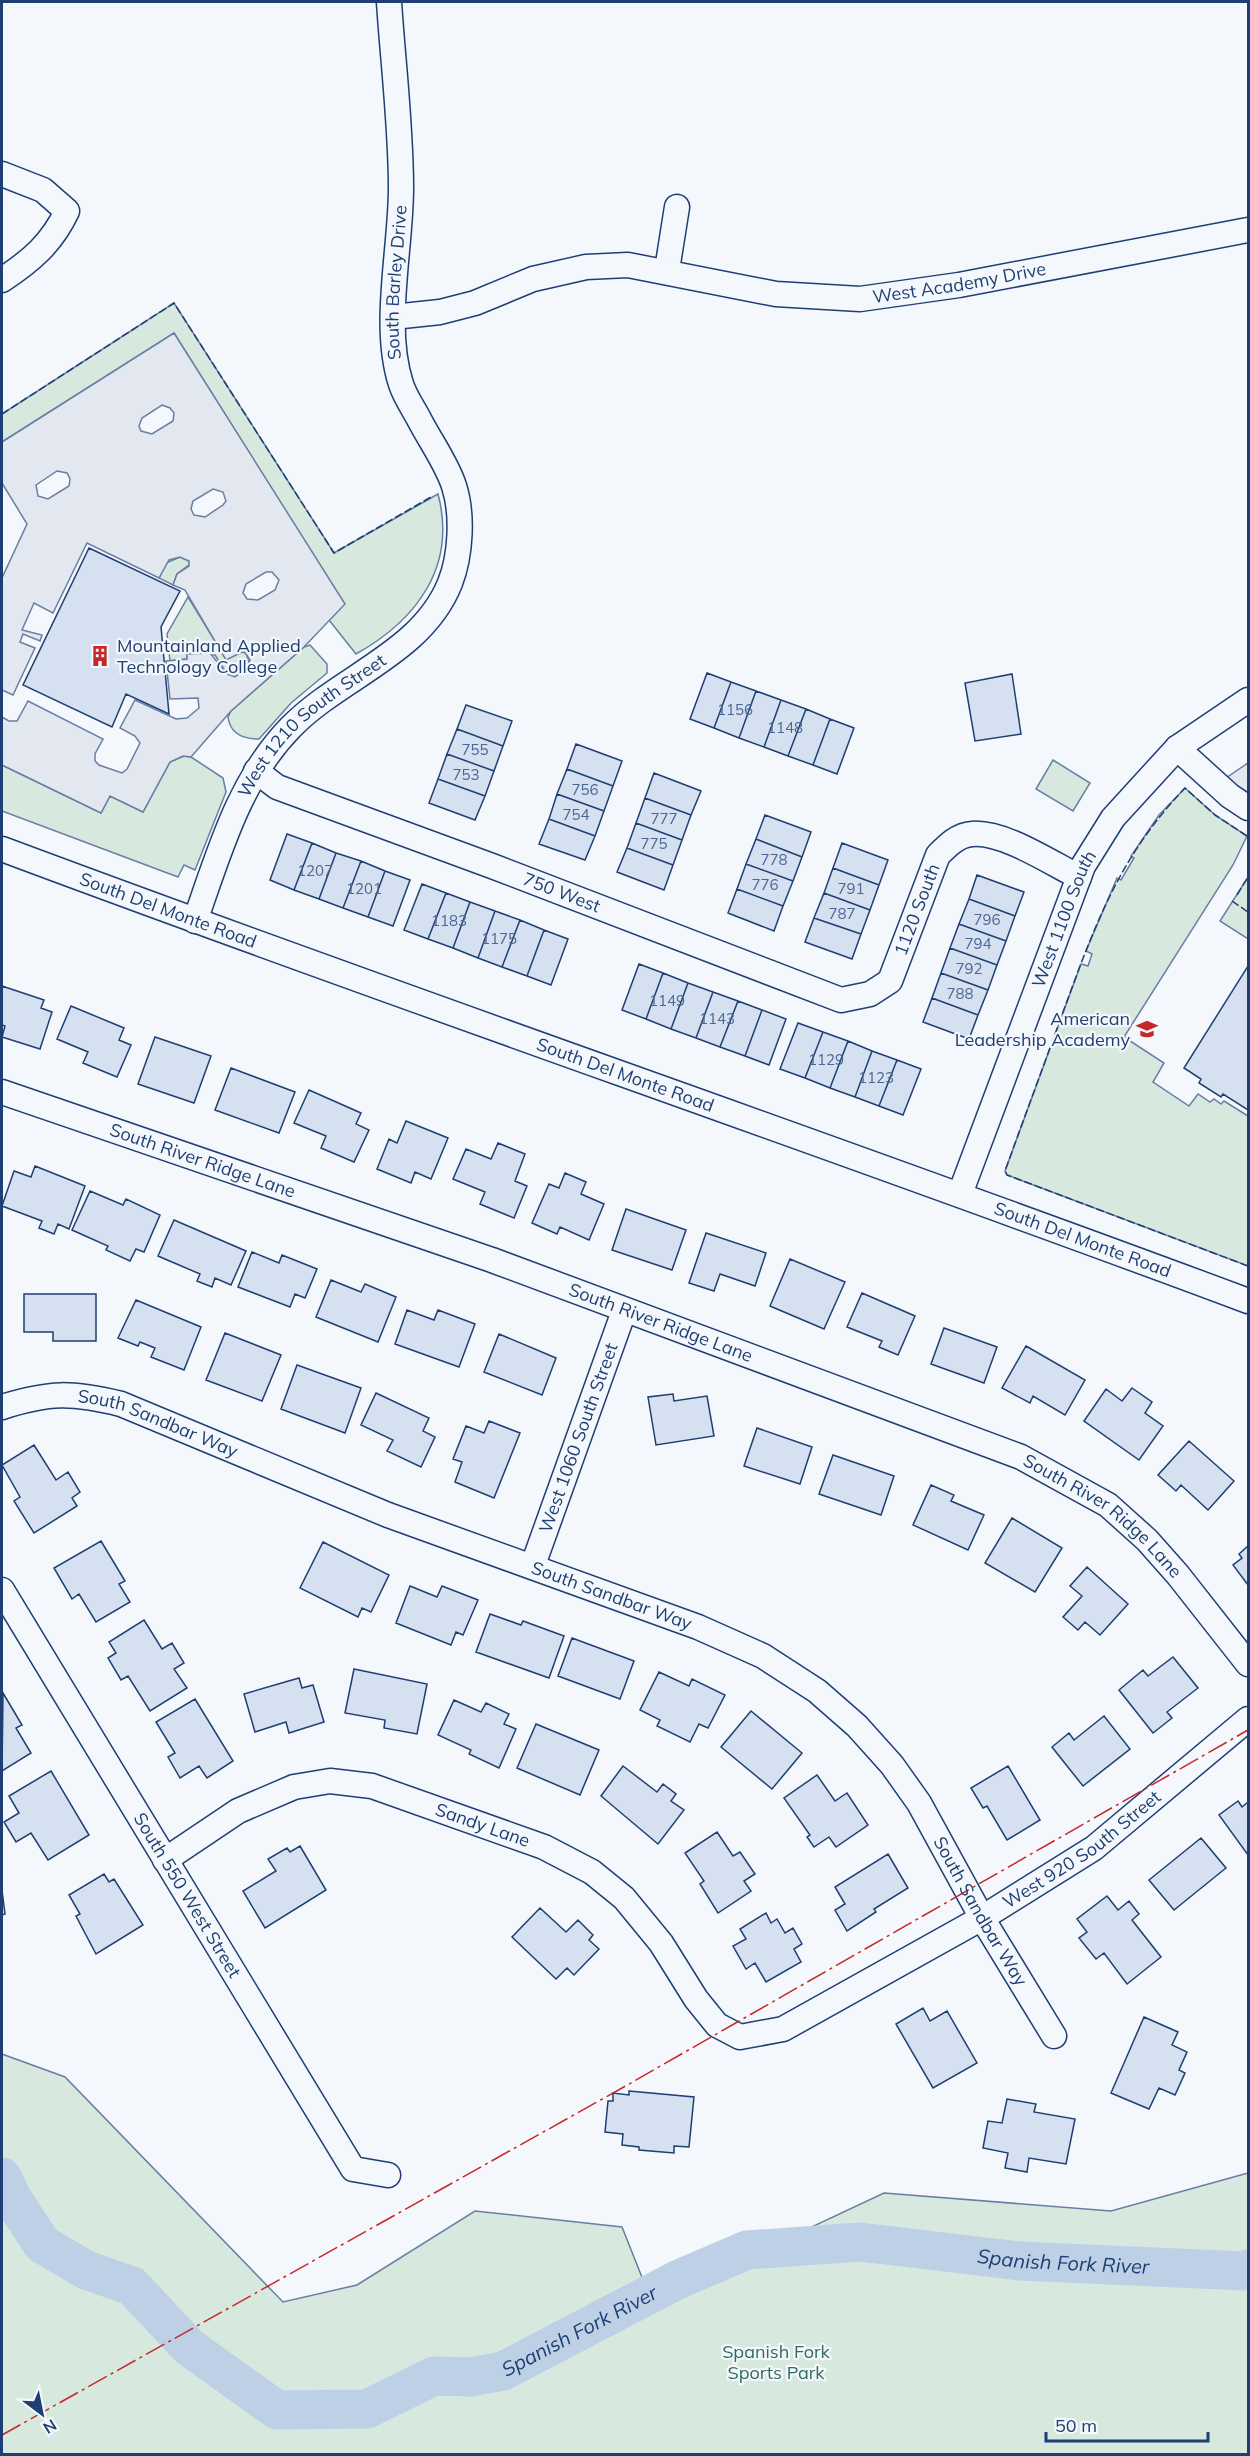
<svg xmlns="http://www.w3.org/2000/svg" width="1250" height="2456" font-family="Mulish,sans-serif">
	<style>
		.green { fill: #d7e8df; stroke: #687fa3; stroke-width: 1.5 }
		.parking { fill: #e3e8f0; stroke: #687fa3; stroke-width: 1.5; fill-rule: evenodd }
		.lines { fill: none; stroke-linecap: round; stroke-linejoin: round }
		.river { stroke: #bed0e5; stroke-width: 39 }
		.building { fill: #d5e0f0; stroke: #1d3f73; stroke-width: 1.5 }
		.minor-casing { stroke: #1d3f73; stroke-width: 27 }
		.minor { stroke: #f4f7fb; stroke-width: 24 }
		.fence { stroke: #1d3f73; stroke-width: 1.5; stroke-dasharray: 8 3; stroke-linecap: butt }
		.power { stroke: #c62828; stroke-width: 1.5; stroke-dasharray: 21 4.5 3 4.5; stroke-linecap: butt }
		.labels { text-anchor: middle; stroke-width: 4.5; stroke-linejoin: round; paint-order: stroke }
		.number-label { font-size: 15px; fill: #4b6792 }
		.street-label { font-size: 18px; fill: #1d3f73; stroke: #f4f7fb }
		.poi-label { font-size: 18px; fill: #1d3f73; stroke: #f4f7fb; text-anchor: start }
		.park-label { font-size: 18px; fill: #2c6c60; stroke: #f4f7fb }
		.water-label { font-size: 20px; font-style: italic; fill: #1d3f73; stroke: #f4f7fb }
	</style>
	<rect width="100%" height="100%" fill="#f4f7fb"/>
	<path class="green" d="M174,303l160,250 104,-59c19,72 -21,126 -82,160l-27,-34 15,-16 -170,-271 -172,109v-28z
		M180,557l9,4 1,3 -13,10 -4,11 -14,-7 7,-15z
		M188,597l38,62 15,-7 5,1 3,10 -14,14 -8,-3 -12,-19 -28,-1v5l-17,2 -3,-27z
		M310,645l17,19v9l-36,30 -32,36c-15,0 -29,-5 -31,-22l3,-6 73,-64z
		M184,756l7,1 32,21 3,14 -31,78 -11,-5 -6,12 -176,-66v-46l99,48 9,-17 33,16 27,-50z
		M1053,760l37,23 -17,28 -37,-22z
		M1185,788l30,27 32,21 -14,29 -109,172 40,26 -11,19 36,24 9,-12 12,8 4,-3 7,5 3,-3 24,15v150l-241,-91 -2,-4 76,-207 7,2 4,-12 -6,-3 31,-73 4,2 13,-22 -3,-2 28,-41z
		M1248,877v62l-28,-18z
		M2,2054l63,23 218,225 74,-17 118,-74 147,16 31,78 67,-35 164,-77 227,18 137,-38v281h-1246z"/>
	<path class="parking" d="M174,333l171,271 -41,43 -73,64 -40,46 -8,-1 -13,6 -27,50 -33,-16 -9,17 -99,-48v-48l7,4h8l11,-20 75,38 -8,15v7l4,4 23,8 5,-4 13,-26 -5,-7 -15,-8 15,-28 41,19 11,-1 12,-10 -1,-10 -28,1 -4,-38 21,-2v-5l23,-1 17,21 8,3 13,-10 2,-7 -6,-9 -18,9 -41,-70 -12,-5 4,-11 12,-8v-5l-9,-4 -11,3 -10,18 -72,-35 -34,70 -19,-10 -12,27 20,5 -2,6 -17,-7 -3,8 15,6 -22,47 -11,-5v-112l25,-54 -25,-41v-41zM162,405l8,3 4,5 -1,8 -21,13 -11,-3 -2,-5 3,-8zM57,471l10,2 3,6 -1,7 -21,13 -10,-3 -2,-11zM213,489l10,3 3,9 -3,4 -18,12 -11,-2 -3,-6 2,-8zM266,572h6l7,8 -4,10 -17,10 -11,-1 -4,-6 3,-9z
		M1248,763v30l-22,-15z"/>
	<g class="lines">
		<path class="river" id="s1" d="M2,2177l10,21 30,46 44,26 46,16 57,61 88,63 90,-1 67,-33 36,1 33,-6 174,-91 70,-30 113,-8 160,19 224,10 4,-2"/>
	</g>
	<path class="building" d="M89,548l91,43 -19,36 8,87 -43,-20 -14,33 -89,-42z
		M707,673l24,9 -17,46 -24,-9z
		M1012,674l9,60 -46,7 -10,-58z
		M731,682l25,9 -17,47 -25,-10z
		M756,691l25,9 -17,47 -25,-9z
		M781,700l25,9 -18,47 -24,-9z
		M466,705l46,16 -9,25 -46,-17z
		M806,709l24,10 -17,46 -25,-9z
		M830,719l24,9 -17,46 -24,-9z
		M457,729l46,17 -9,25 -47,-17z
		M576,744l46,17 -9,25 -46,-17z
		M447,754l47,17 -9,25 -47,-17z
		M567,769l46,17 -9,25 -47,-17z
		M654,773l47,18 -10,24 -46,-17z
		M438,779l47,17 -10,24 -46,-17z
		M557,794l47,17 -9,25 -46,-17z
		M645,798l46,17 -9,25 -46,-17z
		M765,815l46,17 -9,25 -46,-18z
		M549,819l46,17 -10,24 -46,-16z
		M636,823l46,17 -9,25 -46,-17z
		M287,834l25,9 -18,47 -24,-10z
		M756,839l46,18 -9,24 -47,-17z
		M312,843l24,10 -17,46 -25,-9z
		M842,843l46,17 -9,25 -46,-17z
		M627,848l46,17 -9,25 -47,-18z
		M336,853l25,8 -18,47 -24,-9z
		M361,861l24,10 -17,46 -25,-9z
		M746,864l47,17 -10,25 -46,-17z
		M833,868l46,17 -9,25 -46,-17z
		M385,871l25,9 -17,46 -25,-9z
		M977,875l47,17 -9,24 -46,-17z
		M422,884l24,9 -18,46 -24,-9z
		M737,889l46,17 -9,25 -46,-18z
		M446,893l24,9 -17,46 -25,-9z
		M824,893l46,17 -9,24 -47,-16z
		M969,899l46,17 -9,25 -47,-17z
		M470,902l25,9 -17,47 -25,-10z
		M495,911l25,9 -18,47 -24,-9z
		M814,918l47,16 -9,25 -47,-17z
		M520,920l24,10 -17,46 -25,-9z
		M959,924l47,17 -9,24 -47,-17z
		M544,930l24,9 -17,46 -24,-9z
		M950,948l47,17 -9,25 -47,-17z
		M639,964l24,9 -17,46 -24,-9z
		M1248,966v144l-25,-16 -2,3 -22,-14 2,-4 -17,-11z
		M663,973l25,10 -17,46 -25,-10z
		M941,973l47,17 -10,25 -46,-17z
		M688,983l25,9 -17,46 -25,-9z
		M2,986l42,14 -3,8 11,4 -12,37 -38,-12 3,-11 -3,-1z
		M713,992l25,9 -18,46 -24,-9z
		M932,998l46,17 -9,24 -46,-17z
		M738,1001l24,9 -17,46 -25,-9z
		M71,1006l53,22 -5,12 12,5 -14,32 -34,-14 5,-11 -31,-13z
		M762,1010l24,9 -17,46 -24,-9z
		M798,1023l25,9 -18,46 -25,-9z
		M823,1032l25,9 -18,47 -25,-10z
		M155,1037l56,19 -17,47 -56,-19z
		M848,1041l24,10 -17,46 -25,-9z
		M872,1051l25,9 -18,46 -24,-9z
		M897,1060l24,9 -18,46 -24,-9z
		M231,1068l64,24 -16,41 -64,-23z
		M309,1090l52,23 -5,11 13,6 -15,32 -33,-14 5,-12 -32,-13z
		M406,1121l42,17 -17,41 -16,-7 -4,11 -34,-14 12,-30 8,4z
		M498,1143l27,11 -10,27 12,5 -13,32 -34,-14 5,-12 -32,-13 13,-30 25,10z
		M35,1166l50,20 -16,43 -11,-5 -4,10 -15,-6 3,-7 -40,-15 12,-35 17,6z
		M565,1173l21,9 -5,12 23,10 -15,36 -29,-13 -3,7 -25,-11 17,-39 10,4z
		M90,1191l33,14 3,-6 34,16 -16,37 -8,-3 -6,12 -24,-11 2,-4 -36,-16z
		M626,1209l60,21 -14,40 -60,-20z
		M174,1220l72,31 -15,34 -16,-7 -3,9 -15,-6 3,-7 -42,-18z
		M706,1233l60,20 -11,33 -35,-12 -6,17 -25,-8z
		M252,1252l27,11 3,-8 35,14 -12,29 -10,-4 -5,13 -52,-20z
		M790,1259l55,23 -21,47 -54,-23z
		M331,1280l30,12 4,-8 31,13 -18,45 -62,-25z
		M862,1293l53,23 -17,39 -19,-8 3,-6 -35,-14z
		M24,1294h72v47h-43v-9h-29z
		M136,1300l65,27 -17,43 -33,-13 4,-9 -15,-6 -2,4 -20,-8z
		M407,1310l27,10 4,-10 37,14 -16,43 -64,-23z
		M944,1328l53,19 -13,36 -53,-19z
		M225,1333l56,22 -19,46 -56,-21z
		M499,1334l57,24 -14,37 -58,-23z
		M1026,1346l59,34 -20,35 -32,-19 -3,7 -28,-15z
		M297,1365l64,23 -16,45 -64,-24z
		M1132,1388l20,14 -7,11 18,13 -24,34 -55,-39 22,-32 16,12z
		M376,1393l53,25 -6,13 12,6 -14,30 -34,-16 6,-11 -32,-15z
		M673,1394l1,7 33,-5 7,40 -58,9 -8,-48z
		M489,1421l31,12 -26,65 -39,-16 7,-20 -9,-3 13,-33 18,7z
		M757,1428l55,19 -12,37 -56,-18z
		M1189,1441l45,40 -26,29 -27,-25 -5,6 -18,-16z
		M34,1445l22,35 12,-8 12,20 -8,6 5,8 -43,27 -20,-32 6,-4 -18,-32z
		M833,1455l61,21 -13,39 -62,-21z
		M931,1485l23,10 -3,6 33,14 -16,35 -55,-25z
		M1012,1518l50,30 -27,44 -50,-29z
		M101,1541l24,40 -6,3 11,18 -34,20 -17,-28 -7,5 -18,-31z
		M323,1542l66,33 -18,37 -9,-4 -4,9 -58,-29z
		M1248,1546v39l-15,-20 9,-7 -3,-4z
		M1087,1567l41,37 -28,31 -15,-13 -7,8 -15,-13 19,-21 -12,-10z
		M410,1586l27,11 5,-11 36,14 -15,35 -7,-3 -5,13 -55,-22z
		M490,1614l31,11 2,-4 41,15 -15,42 -73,-26z
		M144,1620l18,29 10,-6 12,20 -10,6 13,19 -37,23 -22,-35 -7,4 -13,-22 8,-5 -7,-11z
		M572,1638l62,23 -14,38 -62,-23z
		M1173,1657l25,31 -31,24 5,6 -19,15 -34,-43 24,-20 5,6z
		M354,1669l73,15 -10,50 -33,-6 1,-8 -40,-7z
		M659,1672l30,14 3,-7 33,16 -17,33 -9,-4 -9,18 -33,-16 3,-6 -20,-10z
		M299,1678l3,10 11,-3 11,37 -35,11 -3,-11 -31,10 -11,-38z
		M3,1693l19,32 -6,3 15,25 -29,18z
		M195,1699l38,62 -26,17 -8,-12 -19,12 -12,-21 7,-4 -19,-31z
		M454,1700l27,12 5,-9 23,11 -5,10 12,5 -17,39 -30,-14 2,-4 -33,-15z
		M751,1711l51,42 -30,36 -51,-42z
		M1104,1716l26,33 -47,37 -31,-39 17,-14 5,7z
		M536,1724l63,26 -19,45 -63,-27z
		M623,1766l34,26 6,-8 13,10 -5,7 13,9 -26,34 -57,-48z
		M1008,1766l32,54 -33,20 -20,-34 -4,2 -12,-20z
		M51,1771l38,64 -41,25 -17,-27 -15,9 -12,-20 15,-9 -10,-17z
		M817,1775l18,26 12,-8 21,32 -32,22 -7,-10 -15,10 -7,-10 3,-2 -26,-37z
		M1238,1801l4,6 6,-5v53l-29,-40z
		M717,1832l16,24 7,-4 15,22 -11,7 7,10 -33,22 -18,-29 4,-3 -19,-28z
		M1201,1838l25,30 -52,42 -25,-30z
		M300,1846l26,44 -61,38 -22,-37 33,-20 -8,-12 19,-11 3,4z
		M888,1854l20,34 -34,21 2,3 -29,19 -12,-21 10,-6 -10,-17z
		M104,1874l5,8 5,-3 29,46 -47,29 -20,-38 4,-2 -11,-19z
		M2,1890l3,24 -3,1z
		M1107,1896l11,14 11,-9 10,13 -7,6 29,37 -34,27 -23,-31 -8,6 -17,-21 8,-6 -10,-13z
		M540,1908l26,24 12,-12 15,15 -4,5 10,9 -25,26 -7,-7 -11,11 -44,-42z
		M766,1913l5,10 6,-4 8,14 8,-5 9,16 -8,5 7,13 -35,20 -11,-19 -9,6 -13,-23 13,-7 -6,-10z
		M923,2008l7,13 17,-10 30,52 -44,25 -37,-64z
		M1144,2017l34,15 -6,13 15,7 -8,18 6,3 -10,22 -16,-7 -10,21 -38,-16z
		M629,2091l65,6 -5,50 -15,-1v7l-35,-3v-3l-17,-2 1,-11 -18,-2 3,-31h5v-8l16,2z
		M1007,2099l29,5 -2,8 41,7 -9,45 -37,-6 -2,14 -22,-4 3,-15 -25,-5 5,-27 14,2z"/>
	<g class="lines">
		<defs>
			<g id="minor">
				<path d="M2,174l41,16 24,21c-15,32 -36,50 -65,69"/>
				<path d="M667,270l10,-63"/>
				<path id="s2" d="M393,317l47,-5 35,-9 58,-24 53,-12 42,-2 148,29 84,5 99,-14 289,-55"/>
				<path d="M1177,748l53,48 18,12"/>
				<path id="s3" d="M256,771l21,16 215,79 349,134 29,-6 20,-13 48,-126c10,-10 20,-20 34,-21 31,-3 79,29 107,43"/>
				<path id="s4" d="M2,849c414,155 832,297 1246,452"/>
				<path id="s5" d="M195,921c24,-68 44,-141 96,-194 50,-51 131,-74 159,-144 11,-28 13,-69 4,-97 -7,-22 -23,-44 -34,-65 -6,-12 -15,-24 -19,-37 -19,-58 0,-135 0,-196 0,-62 -8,-125 -12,-186"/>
				<path id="s6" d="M2,1092l490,168 529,197 87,48 39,35 31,35 70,89"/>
				<path id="s7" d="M960,1194l123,-328 30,-48 64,-70 71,-48"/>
				<path id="s8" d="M2,1407c48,-15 69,-15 119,-3l267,111 310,112 65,29 54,35 40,35 35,39 27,38 63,115 72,118"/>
				<path id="s9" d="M533,1565l91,-254"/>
				<path id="s10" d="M2,1590l351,579 35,6"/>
				<path id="s11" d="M165,1860l73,-49 56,-24 36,-6 42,5 172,61 48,25 32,26 37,45 35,56 21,26 23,12 43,-8 199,-111 112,-70 154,-129"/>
			</g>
		</defs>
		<use href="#minor" class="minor-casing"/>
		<use href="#minor" class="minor"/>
		<path class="fence" d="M2,414l172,-111 160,250 97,-56
			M1247,836l-32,-21 -30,-27c-66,69 -90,137 -122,224 -19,53 -39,106 -58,159l2,4 241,91
			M1237,895l11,-18
			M1232,901l16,11"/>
		<path class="power" d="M2,2435l620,-347 626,-358"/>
	</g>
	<defs>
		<symbol id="building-bare" viewBox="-9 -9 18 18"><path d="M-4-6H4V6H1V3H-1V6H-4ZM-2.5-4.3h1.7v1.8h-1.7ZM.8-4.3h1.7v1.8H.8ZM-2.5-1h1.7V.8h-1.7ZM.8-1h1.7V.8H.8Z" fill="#c62828" stroke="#f4f7fb" stroke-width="2.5" paint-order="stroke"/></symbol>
		<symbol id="school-bare" viewBox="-9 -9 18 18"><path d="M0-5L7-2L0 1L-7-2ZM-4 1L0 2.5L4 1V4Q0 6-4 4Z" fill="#c62828" stroke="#f4f7fb" stroke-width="2.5" paint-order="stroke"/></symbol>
	</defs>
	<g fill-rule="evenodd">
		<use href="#building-bare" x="85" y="641" width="30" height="30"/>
		<use href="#school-bare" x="1132" y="1014" width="30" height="30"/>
	</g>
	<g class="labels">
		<g class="number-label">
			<text x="735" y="715">1156</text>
			<text x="785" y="733">1148</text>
			<text x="475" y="755">755</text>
			<text x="466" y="780">753</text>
			<text x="585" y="795">756</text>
			<text x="576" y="820">754</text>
			<text x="664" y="824">777</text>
			<text x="654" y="849">775</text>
			<text x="774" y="865">778</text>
			<text x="315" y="876">1207</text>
			<text x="765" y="890">776</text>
			<text x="364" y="894">1201</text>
			<text x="851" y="894">791</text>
			<text x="842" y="919">787</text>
			<text x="987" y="925">796</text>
			<text x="449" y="926">1183</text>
			<text x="499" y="944">1175</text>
			<text x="978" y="949">794</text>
			<text x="969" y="974">792</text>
			<text x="960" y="999">788</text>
			<text x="667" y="1006">1149</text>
			<text x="717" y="1024">1143</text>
			<text x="826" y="1065">1129</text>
			<text x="876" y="1083">1123</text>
		</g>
		<g class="street-label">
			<text dy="6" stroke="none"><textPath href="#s5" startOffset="752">South Barley Drive</textPath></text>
			<text dy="6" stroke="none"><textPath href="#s2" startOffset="578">West Academy Drive</textPath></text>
			<text dy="6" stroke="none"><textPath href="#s5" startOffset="234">West 1210 South Street</textPath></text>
			<text dy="6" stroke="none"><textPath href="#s3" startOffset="330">750 West</textPath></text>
			<text dy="6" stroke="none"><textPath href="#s4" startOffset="177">South Del Monte Road</textPath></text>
			<text dy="6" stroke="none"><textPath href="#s3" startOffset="759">1120 South</textPath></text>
			<text dy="6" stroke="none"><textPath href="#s7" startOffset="294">West 1100 South</textPath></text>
			<text dy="6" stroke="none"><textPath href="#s4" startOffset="663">South Del Monte Road</textPath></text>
			<text dy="6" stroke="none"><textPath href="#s6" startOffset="212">South River Ridge Lane</textPath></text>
			<text dy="6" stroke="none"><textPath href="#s4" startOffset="1149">South Del Monte Road</textPath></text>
			<text dy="6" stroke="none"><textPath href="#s6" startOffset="698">South River Ridge Lane</textPath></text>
			<text dy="6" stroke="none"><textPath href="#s8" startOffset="162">South Sandbar Way</textPath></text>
			<text dy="6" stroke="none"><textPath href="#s9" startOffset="135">West 1060 South Street</textPath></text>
			<text dy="6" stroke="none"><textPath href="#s6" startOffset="1184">South River Ridge Lane</textPath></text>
			<text dy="6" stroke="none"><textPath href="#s8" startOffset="648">South Sandbar Way</textPath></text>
			<text dy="6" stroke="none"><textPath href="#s11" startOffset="345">Sandy Lane</textPath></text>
			<text dy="6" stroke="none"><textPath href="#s11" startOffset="1082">West 920 South Street</textPath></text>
			<text dy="6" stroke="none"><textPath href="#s10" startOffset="357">South 550 West Street</textPath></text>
			<text dy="6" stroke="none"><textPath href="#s8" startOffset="1152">South Sandbar Way</textPath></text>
		</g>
		<g class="poi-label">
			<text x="117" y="652">Mountainland Applied<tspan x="117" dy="21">Technology College</tspan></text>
			<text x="1130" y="1025" text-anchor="end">American<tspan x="1130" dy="21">Leadership Academy</tspan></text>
		</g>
		<g class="park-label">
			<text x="776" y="2358">Spanish Fork<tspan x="776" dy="21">Sports Park</tspan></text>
		</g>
		<g class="water-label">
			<text dy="7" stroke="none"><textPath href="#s1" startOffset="1194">Spanish Fork River</textPath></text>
			<text dy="7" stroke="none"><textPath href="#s1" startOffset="690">Spanish Fork River</textPath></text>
		</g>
	</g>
	<rect width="1250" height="2456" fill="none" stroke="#1d3f73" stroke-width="6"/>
	<g transform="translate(42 2414) rotate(148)" stroke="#f4f7fb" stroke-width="4.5" paint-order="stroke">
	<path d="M0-4.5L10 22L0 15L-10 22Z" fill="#1d3f73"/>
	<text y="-9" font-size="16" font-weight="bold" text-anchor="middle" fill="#1d3f73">N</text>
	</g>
	<path d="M1046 2432v9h162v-9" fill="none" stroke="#1d3f73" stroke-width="3"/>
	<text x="1055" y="2432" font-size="18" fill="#1d3f73" stroke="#f4f7fb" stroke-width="4.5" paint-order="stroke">50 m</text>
</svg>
